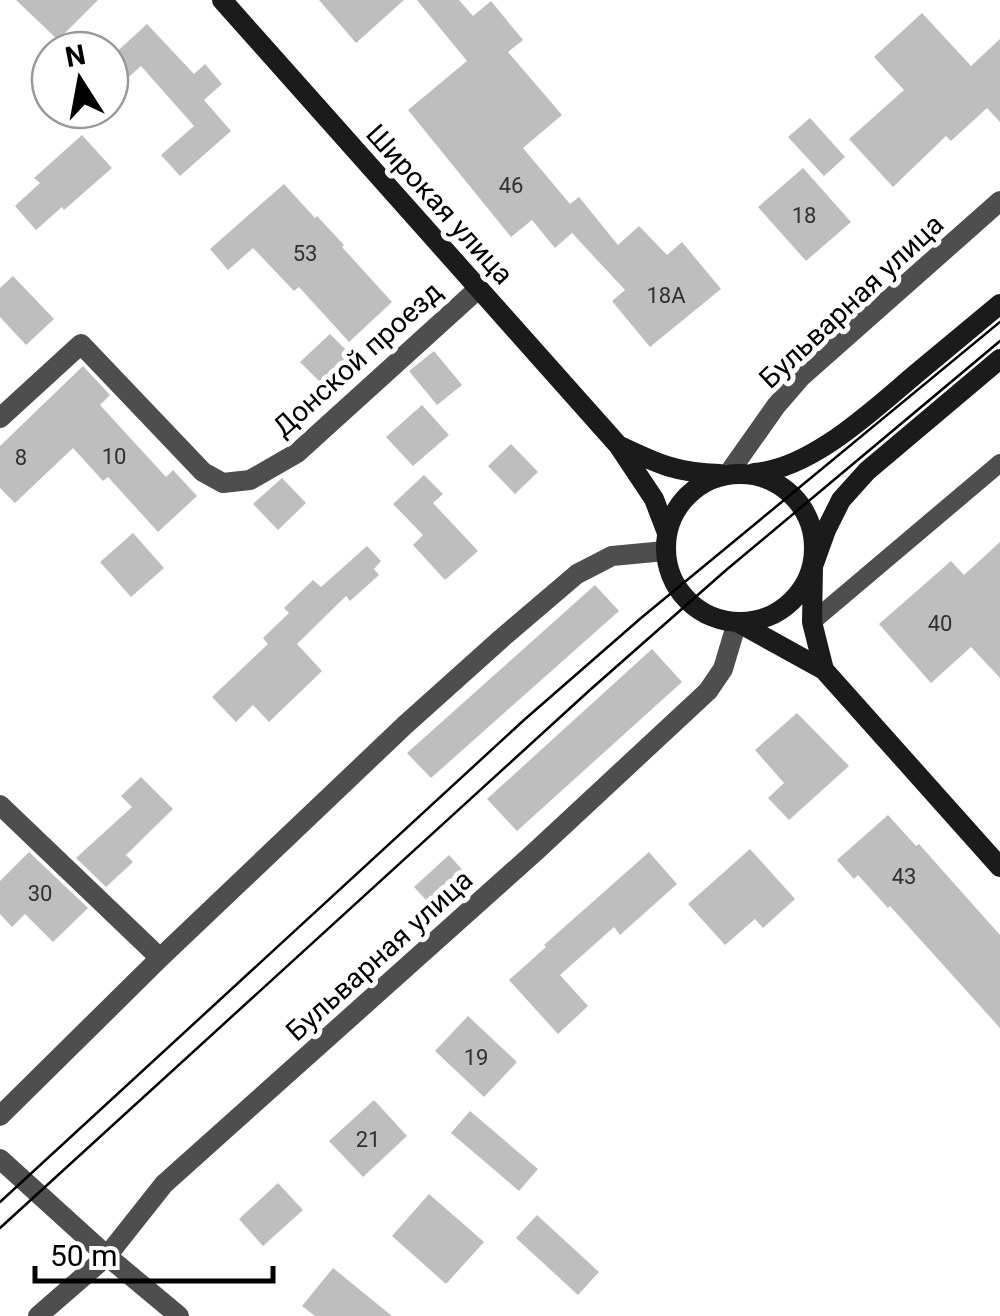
<svg xmlns="http://www.w3.org/2000/svg" width="1000" height="1316" font-family="Roboto,sans-serif">
	<style>
		.building { fill: #bebebe }
		.lines { fill: none; stroke-linecap: round; stroke-linejoin: round }
		.service { stroke: #4e4e4e; stroke-width: 18 }
		.minor { stroke: #4e4e4e; stroke-width: 20 }
		.secondary { stroke: #1b1b1b; stroke-width: 20 }
		.tram { stroke: #000; stroke-width: 2.5 }
		.labels { text-anchor: middle; stroke-width: 10; stroke-linejoin: round; paint-order: stroke }
		.number-label { font-size: 22px; fill: #303030 }
		.street-label { font-size: 28px; fill: #000; stroke: #fff }
	</style>
	<rect width="100%" height="100%" fill="#fff"/>
	<path class="building" d="M16,0h82l-40,40z
		M319,0h85l-48,43z
		M417,0h42l14,16 18,-15 32,39 -15,12 54,63 -39,33 47,56 9,-7 39,48 21,-19 28,29 15,-13 39,47 -71,58 -38,-46 13,-11 -53,-57 -17,15 -23,-28 -21,17 -103,-127 59,-49z
		M922,13l49,53 29,-27v83l-13,-14 -36,33 -5,-5 -53,51 -44,-48 55,-49 -30,-33z
		M147,24l47,50 11,-10 17,20 -18,16 27,31 -51,45 -19,-21 33,-29 -53,-60 -19,17 -12,-13v-12z
		M810,118l35,39 -21,19 -36,-39z
		M82,135l30,33 -48,42 -2,-3 -26,23 -21,-24 25,-23 -6,-5z
		M803,168l48,54 -45,39 -48,-54z
		M284,184l31,34 2,-2 27,29 -2,2 50,55 -43,40 -50,-55 -5,4 -41,-43 -25,22 -18,-21z
		M13,276l41,43 -28,26 -26,-28v-29z
		M330,334l21,21 -30,28 -21,-21z
		M434,351l28,34 -25,20 -28,-34z
		M83,366l27,29 -10,10 66,72 7,-7 24,26 -39,36 -50,-55 -5,4 -30,-33 -58,55 -15,-15v-42z
		M422,405l27,30 -36,31 -27,-29z
		M511,444l27,28 -23,22 -27,-28z
		M424,475l19,19 -10,9 45,48 -33,29 -32,-35 10,-10 -30,-31z
		M282,478l24,25 -28,27 -25,-26z
		M133,533l31,35 -33,29 -31,-35z
		M1000,542v136l-29,-31 -40,36 -52,-59 72,-63 13,14z
		M367,546l14,15 -7,8 5,6 -29,26 -4,-5 -49,48 25,27 -53,51 -16,-17 -17,17 -24,-25 56,-53 -5,-6 26,-25 -5,-5 29,-28 8,7z
		M595,585l24,26 -188,167 -24,-25z
		M652,649l30,33 -165,149 -30,-32z
		M797,713l52,53 -60,54 -21,-22 16,-15 -29,-33z
		M141,777l32,32 -47,46 7,7 -27,25 -30,-29 56,-51 -11,-11z
		M888,815l28,31 3,-2 81,91v93l-110,-122 -2,2 -30,-33 -4,4 -17,-19z
		M750,849l45,50 -32,29 -8,-9 -30,26 -37,-41z
		M29,852l59,56 -35,34 -28,-28 -13,13 -12,-13v-33z
		M649,852l28,32 -57,51 -6,-8 -54,48 28,31 -30,28 -49,-54 37,-33 -2,-2z
		M449,855l28,31 -35,31 -28,-30z
		M468,1016l49,46 -33,35 -49,-46z
		M374,1100l33,36 -44,41 -34,-36z
		M470,1111l68,58 -19,22 -68,-58z
		M278,1183l25,27 -40,36 -24,-27z
		M429,1194l55,48 -38,42 -54,-48z
		M537,1215l62,57 -21,23 -62,-57z
		M333,1268l59,48h-77l-13,-10z"/>
	<g class="lines">
		<path class="service" d="M812,622l188,-159"/>
		<path class="minor" d="M0,418l81,-74 122,128 20,11 27,-3 47,-27 181,-164
			M728,474l48,-68 25,-29 199,-176
			M0,805l160,153
			M0,1116l160,-158 245,-233 97,-87 75,-64 35,-18 53,-5
			M0,1159l107,97 72,60
			M38,1316l69,-60 57,-72 372,-333 172,-160 15,-22 14,-47"/>
		<path class="secondary" d="M222,0l396,445 36,54 13,34
			M620,446c38,18 57,27 100,28
			M754,473c58,-4 120,-64 163,-100 28,-23 55,-46 83,-69
			M666 548a74 74 0 1 1 148 0a74 74 0 1 1-148 0Z
			M739,623l85,47 176,197
			M824,670l-12,-48 1,-56 13,-36 15,-30 26,-29 133,-112"/>
		<path class="tram" d="M0,1202l524,-482 117,-102 359,-296
			M0,1228l591,-539 134,-118 275,-230"/>
	</g>
	<g class="labels">
		<g class="number-label">
			<text x="511" y="193">46</text>
			<text x="804" y="223">18</text>
			<text x="305" y="261">53</text>
			<text x="666" y="303">18А</text>
			<text x="114" y="464">10</text>
			<text x="21" y="465">8</text>
			<text x="940" y="631">40</text>
			<text x="904" y="884">43</text>
			<text x="40" y="901">30</text>
			<text x="476" y="1065">19</text>
			<text x="368" y="1147">21</text>
		</g>
		<g class="street-label">
			<text transform="translate(440 204) rotate(48)" y="10">Широкая улица</text>
			<text transform="translate(851 301) rotate(-43)" y="10">Бульварная улица</text>
			<text transform="translate(357 359) rotate(-42)" y="10">Донской проезд</text>
			<text transform="translate(379 955) rotate(-42)" y="10">Бульварная улица</text>
		</g>
	</g>
	<g transform="translate(80 80) rotate(349)"><circle r="48" fill="#ffffff" stroke="#999999" stroke-width="2.5"/>
	<path d="M0-8L18 38L0 25L-18 38Z" fill="#000000"/>
	<text y="-15" font-size="28" font-weight="bold" text-anchor="middle" fill="#000000">N</text>
	</g>
	<path d="M35 1266v15h238v-15" fill="none" stroke="#000000" stroke-width="5"/>
	<text x="50" y="1266" font-size="30" fill="#000000" stroke="#ffffff" stroke-width="8" paint-order="stroke">50 m</text>
</svg>
